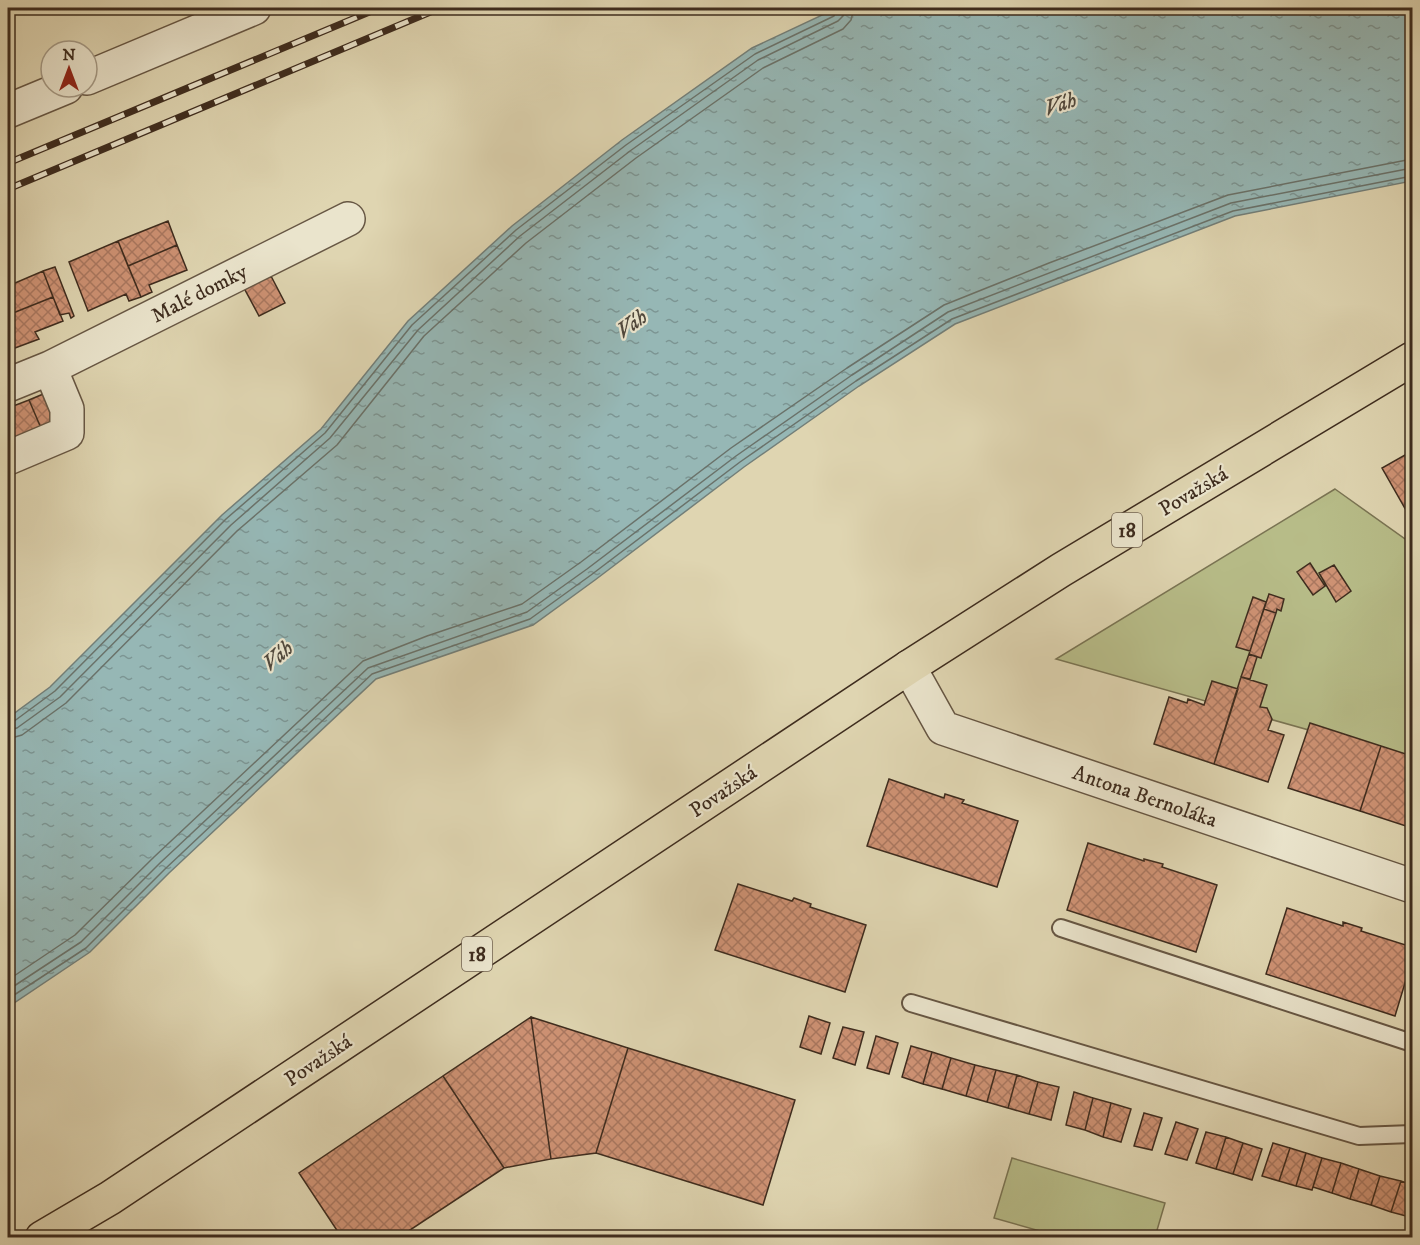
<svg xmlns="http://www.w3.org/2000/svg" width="1420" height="1245" font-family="'IM FELL DW Pica',serif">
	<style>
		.green { fill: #b7bc88; stroke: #7a7453; stroke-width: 1.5 }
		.water { fill: url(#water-ripples); stroke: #737f79; stroke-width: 1.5 }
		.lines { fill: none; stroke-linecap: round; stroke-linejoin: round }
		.shore { stroke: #6a726a; stroke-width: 1.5 }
		.building { fill: url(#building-cross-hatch); stroke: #3e2c1e; stroke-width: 1.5 }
		.service-casing { stroke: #665643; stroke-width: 20 }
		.minor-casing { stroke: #665643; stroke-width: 36 }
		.primary-casing { stroke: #3e2c1e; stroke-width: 36 }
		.service { stroke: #eae4cc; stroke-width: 16 }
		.minor { stroke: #eae4cc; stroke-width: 33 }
		.primary { stroke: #dfd5b1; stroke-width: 33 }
		.rail-casing { stroke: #3e2c1e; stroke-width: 7 }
		.rail { stroke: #eae4cc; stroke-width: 4.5; stroke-dasharray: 14; stroke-linecap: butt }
		.labels { text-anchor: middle; stroke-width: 4.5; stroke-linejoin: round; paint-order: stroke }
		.shield { fill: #eae4cc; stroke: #726352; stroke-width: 1.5 }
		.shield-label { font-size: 20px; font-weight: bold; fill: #3e2c1e }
		.street-label { font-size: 21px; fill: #3e2c1e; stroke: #eae4cc }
		.water-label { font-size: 22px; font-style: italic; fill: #50483c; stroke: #eae4cc }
	</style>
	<defs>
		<pattern id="water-ripples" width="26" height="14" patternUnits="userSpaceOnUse" patternTransform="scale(1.5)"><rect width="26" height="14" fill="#96b7b5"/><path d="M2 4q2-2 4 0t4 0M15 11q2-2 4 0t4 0" fill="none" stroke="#7c9593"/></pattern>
		<pattern id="building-cross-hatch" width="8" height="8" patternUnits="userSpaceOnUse" patternTransform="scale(1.5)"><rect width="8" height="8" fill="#ce9274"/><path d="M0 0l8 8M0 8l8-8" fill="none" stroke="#a9775f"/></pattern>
	</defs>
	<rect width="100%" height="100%" fill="#dfd5b1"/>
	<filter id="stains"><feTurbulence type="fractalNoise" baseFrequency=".00333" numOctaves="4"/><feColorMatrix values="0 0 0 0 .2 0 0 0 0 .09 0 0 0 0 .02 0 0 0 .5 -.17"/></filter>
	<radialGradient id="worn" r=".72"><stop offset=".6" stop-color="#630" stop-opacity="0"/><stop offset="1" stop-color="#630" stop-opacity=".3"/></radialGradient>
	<path class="green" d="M1335,489l77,55v215l-356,-100z
		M1012,1158l153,45 -10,34h-94l-67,-19z"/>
	<path class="water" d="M837,8h575v173l-177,35 -280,108 -96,62 -115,81 -149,113 -62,45 -157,54 -207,194 -79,79 -82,55v-289l42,-31 172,-172 99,-86 87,-108 104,-95 110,-86 130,-92z"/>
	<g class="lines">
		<path class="shore" d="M8,723l5,-1 42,-31 171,-172 99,-86 87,-108 104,-95 110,-85 129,-91 79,-38 3,-8
			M8,730l9,-2 43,-31 171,-172 99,-87 88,-108 102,-94 110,-85 128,-91 80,-39 5,-5 2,-8
			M8,739l14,-4 44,-32 171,-172 100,-86 87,-109 102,-93 110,-85 127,-90 80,-39 8,-9 3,-12
			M8,980l67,-45 79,-78 209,-196 64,-25 95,-32 59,-42 150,-114 116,-80 97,-63 105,-42 179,-68 184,-36
			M8,990l73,-48 79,-79 208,-195 159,-56 60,-43 149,-113 116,-81 96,-63 283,-109 181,-35
			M8,999l78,-51 79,-79 207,-195 158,-55 61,-44 149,-113 116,-81 96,-62 281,-108 179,-35"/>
	</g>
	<path class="building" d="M168,221l9,24 -49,21 -10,-25z
		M118,241l23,56 -12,4 -3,-7 -38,17 -19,-49z
		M177,245l10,25 -38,15 3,7 -11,5 -13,-31z
		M55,267l19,49 -3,2 -2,-5 -9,2 -17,-44z
		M43,271l10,26 -45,18v-29z
		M271,276l14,27 -26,13 -15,-28z
		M53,297l10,24 -28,11 4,7 -24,9 -7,-20v-13z
		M8,328l7,20 -7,4z
		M48,392l12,28 -19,8 -12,-28z
		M29,400l12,28 -33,14v-34z
		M1412,451v67l-1,1 -29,-51z
		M1310,563l15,23 -12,9 -16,-23z
		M1334,565l17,26 -15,11 -17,-29z
		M1269,594l15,5 -3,12 -4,-2 -1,4 -12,-4z
		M1253,597l13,5 -16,49 -14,-4z
		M1264,609l12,4 -15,45 -12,-4z
		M1249,654l8,3 -7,22 -9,-2z
		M1241,677l26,8 -7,22 7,1 5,11 -4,11 16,5 -16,47 -54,-18z
		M1212,681l26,8 -24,75 -60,-20 15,-47 18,6 1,-4 16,6z
		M1310,723l71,23 -21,65 -72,-23z
		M1381,746l31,10v72l-52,-17z
		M889,779l55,19 1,-4 19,6 -2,3 56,18 -21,66 -130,-41z
		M1088,843l56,18v-2l19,5 -1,3 55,18 -21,67 -129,-42z
		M738,884l54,17 2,-3 17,6 -1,3 56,18 -21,67 -130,-42z
		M1287,908l56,18v-4l19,6 -1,3 51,16v13l-17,56 -129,-42z
		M809,1016l21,7 -9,31 -21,-7z
		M531,1017l20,142 -47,9 -61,-92z
		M531,1017l97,31 -32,105 -45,6z
		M843,1027l21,5 -9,33 -22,-7z
		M876,1036l22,7 -9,31 -22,-6z
		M911,1046l21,6 -9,32 -21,-7z
		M628,1048l167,52 -32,105 -167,-52z
		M932,1052l19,6 -9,31 -19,-5z
		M951,1058l24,7 -9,31 -24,-7z
		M975,1065l21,5 -9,32 -21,-6z
		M996,1070l21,5 -9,33 -21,-6z
		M1017,1075l21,7 -9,32 -21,-6z
		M443,1076l61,92 -106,70h-56l-43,-65z
		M1038,1082l21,5 -8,33 -22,-6z
		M1074,1092l19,6 -8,32 -19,-5z
		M1093,1098l18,5 -8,34 -18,-7z
		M1111,1103l20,6 -10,33 -18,-5z
		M1144,1113l18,5 -10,32 -18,-4z
		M1176,1122l22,7 -11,31 -22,-6z
		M1206,1132l20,5 -10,32 -20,-6z
		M1226,1137l17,6 -10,31 -17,-5z
		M1243,1143l19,6 -10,31 -19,-6z
		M1273,1143l17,5 -11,33 -17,-5z
		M1290,1148l16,5 -10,33 -17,-5z
		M1306,1153l16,5 -10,32 -16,-4z
		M1322,1158l19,5 -9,30 -19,-6z
		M1341,1163l18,6 -9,30 -18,-6z
		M1359,1169l21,7 -9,29 -21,-6z
		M1380,1176l21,5 -10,31 -20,-7z
		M1401,1181l11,4v24l-2,8 -19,-5z"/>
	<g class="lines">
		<defs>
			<path id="service" d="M1061,928l351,115
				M911,1003l448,133 53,-2"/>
			<path id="minor" d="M87,78l167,-70
				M8,111l58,-24
				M8,385l42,-17 298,-149
				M8,458l59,-25v-24l-17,-41
				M909,667l34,61 469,158"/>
			<path id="primary" d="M42,1238l68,-40 799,-531 152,-97 351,-211"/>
		</defs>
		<use href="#service" class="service-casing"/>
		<use href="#minor" class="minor-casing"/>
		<use href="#primary" class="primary-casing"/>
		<use href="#service" class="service"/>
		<use href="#minor" class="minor"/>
		<use href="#primary" class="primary"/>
		<defs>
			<path id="rail" d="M8,163l371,-155
				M8,189l432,-181"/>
		</defs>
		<use href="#rail" class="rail-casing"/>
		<use href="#rail" class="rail"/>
	</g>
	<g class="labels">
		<g class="shield">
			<rect x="1112" y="513" width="30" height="34" rx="4.5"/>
			<rect x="462" y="937" width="30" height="34" rx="4.5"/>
		</g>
		<g class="shield-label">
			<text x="1127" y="537">18</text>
			<text x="477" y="961">18</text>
		</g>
		<g class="street-label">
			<text transform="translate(199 293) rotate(-27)" y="7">Malé domky</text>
			<text transform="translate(1193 491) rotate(-31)" y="7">Považská</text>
			<text transform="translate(723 791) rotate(-34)" y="7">Považská</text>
			<text transform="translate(1145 796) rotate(19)" y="7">Antona Bernoláka</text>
			<text transform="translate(318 1060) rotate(-34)" y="7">Považská</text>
		</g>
		<g class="water-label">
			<text transform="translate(1060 103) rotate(-19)" y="8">Váh</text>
			<text transform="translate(631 323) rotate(-37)" y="8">Váh</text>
			<text transform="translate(277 655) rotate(-42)" y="8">Váh</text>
		</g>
	</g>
	<rect width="1420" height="1245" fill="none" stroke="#dfd5b1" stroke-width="30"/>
	<rect x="9" y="9" width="1402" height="1227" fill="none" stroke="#3e2c1e" stroke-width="3"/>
	<rect x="15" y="15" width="1390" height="1215" fill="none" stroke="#3e2c1e" stroke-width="1.5"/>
	<g transform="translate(69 69)"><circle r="28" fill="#eae4cc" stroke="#a59a86" stroke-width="1.5"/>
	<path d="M0-4.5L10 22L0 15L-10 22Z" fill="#8f2418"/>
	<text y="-9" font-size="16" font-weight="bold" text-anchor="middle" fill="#3e2c1e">N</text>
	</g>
	<rect width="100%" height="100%" filter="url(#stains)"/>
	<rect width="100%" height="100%" fill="url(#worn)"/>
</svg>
